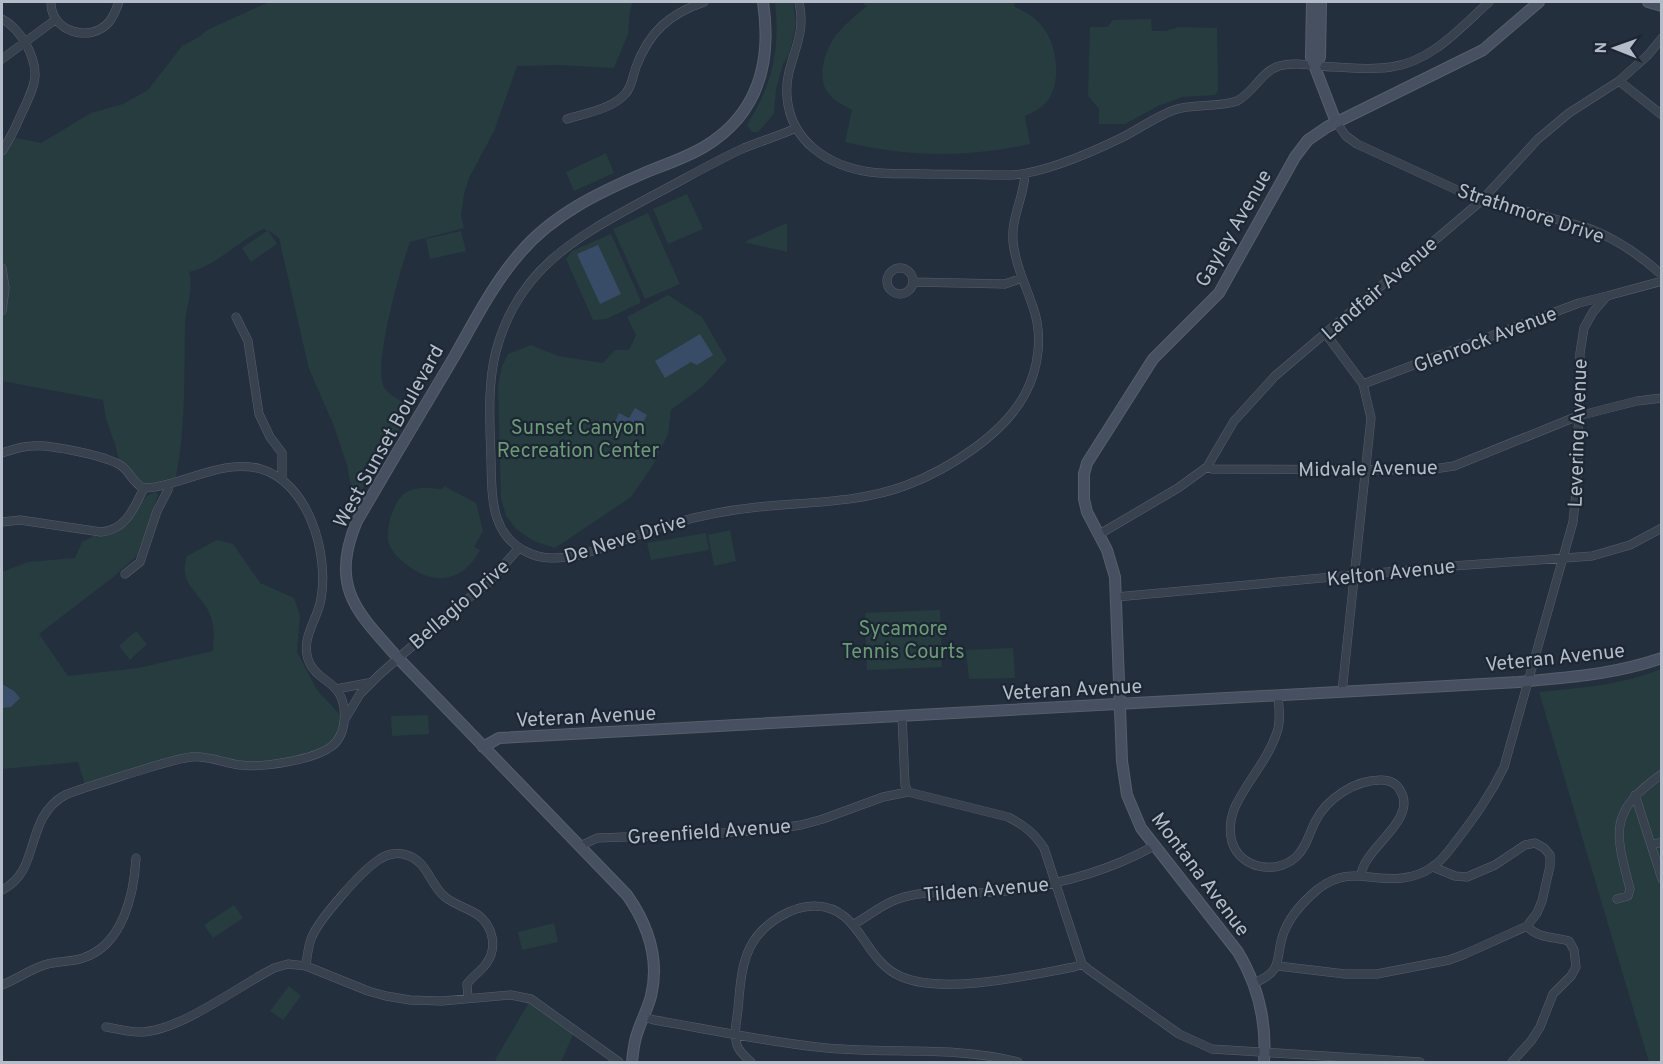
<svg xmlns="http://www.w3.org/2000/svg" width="1663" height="1064" font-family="Overpass,sans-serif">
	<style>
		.green { fill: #263c3f }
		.water { fill: #394c67 }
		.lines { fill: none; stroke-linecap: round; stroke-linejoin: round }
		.street-casing { stroke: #565f6c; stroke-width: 9 }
		.secondary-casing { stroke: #565f6c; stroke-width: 12 }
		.street { stroke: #38414e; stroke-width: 8 }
		.secondary { stroke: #465061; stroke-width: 10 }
		.labels { text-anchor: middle; stroke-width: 4.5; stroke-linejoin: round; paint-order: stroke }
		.street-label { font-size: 20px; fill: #b4bcc9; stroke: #1d2633 }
		.park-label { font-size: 20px; fill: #6b9a76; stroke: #1d2633 }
	</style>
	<rect width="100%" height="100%" fill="#242f3e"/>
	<path class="green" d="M269,2h364l-3,8 -2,24 -14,34 -55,-3 -42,1 -23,65 -25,47 -5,16 -3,21 3,13 -54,14c-9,24 -39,128 -25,147 6,7 19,14 27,19l-51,84 -10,-4 -4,-23 -13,-39 -25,-57 -30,-131 -11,-8 9,14 -26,18 -9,-14 25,-17 -3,-2c-26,11 -45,36 -75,43 5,17 -3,35 -4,51 -1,52 1,103 -9,154l-36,9 -20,-22 -5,-20 -9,-25 -3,-19 -101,-19v-230l9,-14 30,6 50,-30 32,-9 25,-14 34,-44 17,-9 8,-7z
		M775,2h18l3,21 -3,15 -4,17 -6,9 -7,25 -2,25 -16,18h-6l-5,-7c26,-42 33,-75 28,-123z
		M864,2h150l1,5c10,5 19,9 26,18 16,18 21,55 7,75 -5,8 -15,12 -23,16l5,28c-62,14 -123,13 -185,-2l7,-32c-9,-5 -20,-10 -26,-20 -9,-15 0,-42 10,-55 9,-11 20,-20 31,-29l-3,-1z
		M1151,19l1,12h13l14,-4 38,1 1,62 -3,5 -33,2 -24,9 -33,18h-26v-15l-11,-13 2,-69h17l6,-7z
		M606,153l8,20 -40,18 -8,-19z
		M687,194l16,35 -35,15 -15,-35z
		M648,213l32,71 -35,15 -32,-70z
		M787,223v29l-43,-10z
		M461,231l5,20 -36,8 -4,-20z
		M611,234l29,65v4l-34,16 -13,1 -27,-61 6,-8z
		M668,295l34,22 25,43 -25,27 -31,23 -3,24 -15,31 -22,32 -76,51 -21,-7 -18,-12 -10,-13 -5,-18 -3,-112 4,-20 6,-12 23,-9 27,11 45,7 12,-13h14l7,-15 -9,-18z
		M444,486l32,17 7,28 -9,16 6,3c-16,31 -45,37 -73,15 -7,-5 -15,-13 -18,-21 -3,-10 0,-24 4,-33 10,-26 25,-24 49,-22z
		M155,492l3,3 -21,61 -25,22 -73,56 29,42 70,-8 75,-17c1,-15 2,-27 -5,-41 -10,-19 -30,-27 -21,-54l30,-16 16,4 27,39 34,15 6,18 -3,36 20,38 28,30 -4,15 -18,17 -66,14 -61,-9 -110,31 -8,-26 -76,7v-197l26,-10 47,-4 7,-16 47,-25 18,-21z
		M730,530l6,31 -22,5 -6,-31z
		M706,533l3,17 -58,10 -4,-17z
		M940,610l2,57 -75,3 -2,-57z
		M136,631l11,13 -17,16 -11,-14z
		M1013,648l2,30 -46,1 -3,-29z
		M1661,669v393h-12l-110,-370c41,-4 83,-7 122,-23z
		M428,715l1,19 -37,2 -1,-20z
		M234,905l9,13 -30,20 -9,-13z
		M554,923l4,19 -36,8 -4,-18z
		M289,986l12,10 -18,24 -13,-9z
		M531,999l44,31 -14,32h-63l-3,-2z"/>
	<path class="water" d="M598,245l23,49 -21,10 -23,-50z
		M700,334l13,21 -16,10 -6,-3 -26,16 -10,-17z
		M635,408l12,7 -11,21 -22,-12 5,-11 10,5z
		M2,684l12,7 6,7 -9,9 -9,1z"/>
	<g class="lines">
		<defs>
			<path id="street" d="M51,2c-1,29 39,42 58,20 5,-6 7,-13 10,-20
				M799,2c9,39 -15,60 -12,94 3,45 41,70 83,76 20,3 40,1 60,2 27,0 55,1 82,1 32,-2 80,-23 109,-37 18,-9 34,-21 53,-28 20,-7 43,-2 63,-9 17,-9 24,-29 42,-35 18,-5 38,1 56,1 18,1 37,3 56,0 40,-5 69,-39 98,-65
				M2,19c11,6 16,13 23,23 18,33 9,44 -5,75 -5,12 -11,23 -18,34
				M2,59l53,-39
				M1619,81l43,34
				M567,119c19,-6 46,-10 59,-26 6,-7 7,-18 10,-26 13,-35 33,-53 68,-65
				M1336,122l10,14 11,8 113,52 118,32c29,11 51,26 74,47
				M796,128c-17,8 -35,13 -52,20 -31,14 -61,32 -92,48 -71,39 -133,69 -156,155 -9,35 -6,73 -5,109 1,38 -1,77 40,94 39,16 99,-20 139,-30 29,-8 58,-14 88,-17 49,-5 102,-4 149,-22 42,-16 97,-51 118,-91 14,-26 18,-59 8,-87 -7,-21 -18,-43 -20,-66 -2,-24 11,-44 12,-67
				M2,268l3,20 -3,23
				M887 281a13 13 0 1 1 26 0a13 13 0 1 1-26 0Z
				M913,282l92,2 17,-6
				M236,317l12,24 11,73 11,23 12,16v25
				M1326,334l37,50 8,34 -29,274
				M1363,384l216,-81 28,-7
				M2,453c9,-3 20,-7 30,-7 17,-2 74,10 88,19 9,5 13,18 22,22 4,2 9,0 13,0 35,-6 71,-28 106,-18 48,14 68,85 60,130 -3,20 -20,38 -13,60 5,15 17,19 27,29 14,15 12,46 -3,58 -18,14 -70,22 -92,19 -15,-2 -34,-10 -49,-8 -22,3 -44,12 -66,18 -20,7 -40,12 -60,20 -42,24 -23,75 -63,95
				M1207,467l5,2 215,1 27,-4 124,-50 59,-15 25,-3
				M2,522l18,-2 81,12c25,-2 33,-24 43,-44
				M1098,535l80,-47 29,-21 27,-46 41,-45 206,-175 57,-62 31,-26 50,-32 29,-26 14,-17
				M125,574l15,-12 17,-51 11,-21v-6
				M1116,597l337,-31 139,-10 38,-11 32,-17
				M379,675l79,-69 29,-22 32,-36
				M336,689l32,-6
				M1278,696c1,11 3,25 -1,36 -9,28 -30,49 -42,75 -5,12 -6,24 -3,35 9,27 44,33 64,15 10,-9 13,-23 19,-35 12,-24 40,-42 66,-42 8,0 15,3 19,10 19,30 -36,57 -39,85
				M902,716l3,69 3,7 100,25c16,8 26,16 36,31l38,116 7,6 90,64 33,15 208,13
				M345,719l15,-25 19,-19
				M1635,795l27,84
				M1651,845l11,-3
				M580,846l17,-8 111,-4 59,-4 34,-5 22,-6 60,-22 25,-5
				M1617,899l11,-3 2,-7c-15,-57 -22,-77 32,-115
				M854,924c15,-8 28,-20 44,-25 30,-11 66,-4 97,-7 56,-5 110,-19 159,-46
				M306,966c1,-9 2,-19 5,-27 7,-19 51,-69 69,-80 7,-5 18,-7 26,-4 21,5 24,30 39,42 10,8 23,11 33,18 15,11 20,33 8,49 -5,7 -13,12 -19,20l1,14
				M1278,966l67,8h32l72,-14 16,-6 62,-28 10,-13 5,-12 8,-35v-11l-6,-7 -9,-5 -10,2 -30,20 -28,12 -12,-1 -22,-9
				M1254,983c32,-13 20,-26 30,-51 7,-18 20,-31 34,-43 31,-24 52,-7 84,-11 10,-1 22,-5 30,-11 9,-5 16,-15 22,-23 20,-26 36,-48 50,-77l69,-245 4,-38 3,-131 4,-25 9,-16 14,-16 55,-15
				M2,985c13,-5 24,-13 37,-18 14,-7 30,-4 44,-9 40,-13 51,-64 53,-100
				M644,1017l10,3c54,9 108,21 163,27 67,8 135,-2 201,15
				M106,1027c12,2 25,6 37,5 40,-3 94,-45 131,-64l14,-4 18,2 62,25 18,5 24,4 32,1 69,-6 20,4 88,63
				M751,1062c-5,-5 -12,-10 -14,-17 -4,-11 0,-25 1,-36 2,-22 3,-48 15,-67 12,-19 38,-36 61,-36 48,0 48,55 88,71 43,18 128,-2 172,-10l8,-3
				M1512,1062l19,-21 9,-14 13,-33 18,-18 5,-9 -2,-17 -5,-9c-14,-4 -33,-3 -42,-15"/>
			<path id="secondary" d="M1312,2l-1,55 25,65
				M1648,2l14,4
				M1315,66l5,-9 1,-55
				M483,747l16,-9 1020,-56c51,-5 93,-7 143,-24
				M632,1062c1,-10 2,-21 6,-31 4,-12 10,-23 13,-35 9,-37 -3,-71 -24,-101l-229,-237c-41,-46 -69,-71 -41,-137 32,-55 64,-109 97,-164 20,-35 39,-73 66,-104 34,-40 82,-62 129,-82 18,-7 38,-14 55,-24 55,-33 68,-86 59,-145
				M1264,1062c3,-40 -5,-75 -26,-110l-97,-124 -14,-33 -5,-34 -7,-184 -8,-27 -20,-38 -3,-13v-25l3,-11 66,-104 66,-66 76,-136 13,-17 19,-13 156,-77 56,-48"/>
		</defs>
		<use href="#street" class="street-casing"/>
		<use href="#secondary" class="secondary-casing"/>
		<use href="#street" class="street"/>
		<use href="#secondary" class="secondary"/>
	</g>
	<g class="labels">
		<g class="street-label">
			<text transform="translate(1531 213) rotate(18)" y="7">Strathmore Drive</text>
			<text transform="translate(1233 228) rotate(-60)" y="7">Gayley Avenue</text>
			<text transform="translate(1379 288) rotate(-41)" y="7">Landfair Avenue</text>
			<text transform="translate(1485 339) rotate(-21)" y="7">Glenrock Avenue</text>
			<text transform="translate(1577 433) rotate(-88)" y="7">Levering Avenue</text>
			<text transform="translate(388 436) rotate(-61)" y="7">West Sunset Boulevard</text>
			<text transform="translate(1368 468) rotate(-1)" y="7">Midvale Avenue</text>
			<text transform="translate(625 538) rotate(-17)" y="7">De Neve Drive</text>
			<text transform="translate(1391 572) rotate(-6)" y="7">Kelton Avenue</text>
			<text transform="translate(459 604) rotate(-41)" y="7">Bellagio Drive</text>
			<text transform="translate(1555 657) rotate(-6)" y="7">Veteran Avenue</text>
			<text transform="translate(1072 689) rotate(-3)" y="7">Veteran Avenue</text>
			<text transform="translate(586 716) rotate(-3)" y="7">Veteran Avenue</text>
			<text transform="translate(709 831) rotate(-4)" y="7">Greenfield Avenue</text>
			<text transform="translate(1201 874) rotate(53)" y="7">Montana Avenue</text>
			<text transform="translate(986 889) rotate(-5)" y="7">Tilden Avenue</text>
		</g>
		<g class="park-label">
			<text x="578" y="434">Sunset Canyon<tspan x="578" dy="23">Recreation Center</tspan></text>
			<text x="903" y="635">Sycamore<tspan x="903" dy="23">Tennis Courts</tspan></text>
		</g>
	</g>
	<rect width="1663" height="1064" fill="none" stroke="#b4bcc9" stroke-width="6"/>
	<g transform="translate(1615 48) rotate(271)" stroke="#1d2633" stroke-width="4.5" paint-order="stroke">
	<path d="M0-4.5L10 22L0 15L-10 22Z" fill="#b4bcc9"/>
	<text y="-9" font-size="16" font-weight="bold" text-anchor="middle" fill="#b4bcc9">N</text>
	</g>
</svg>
